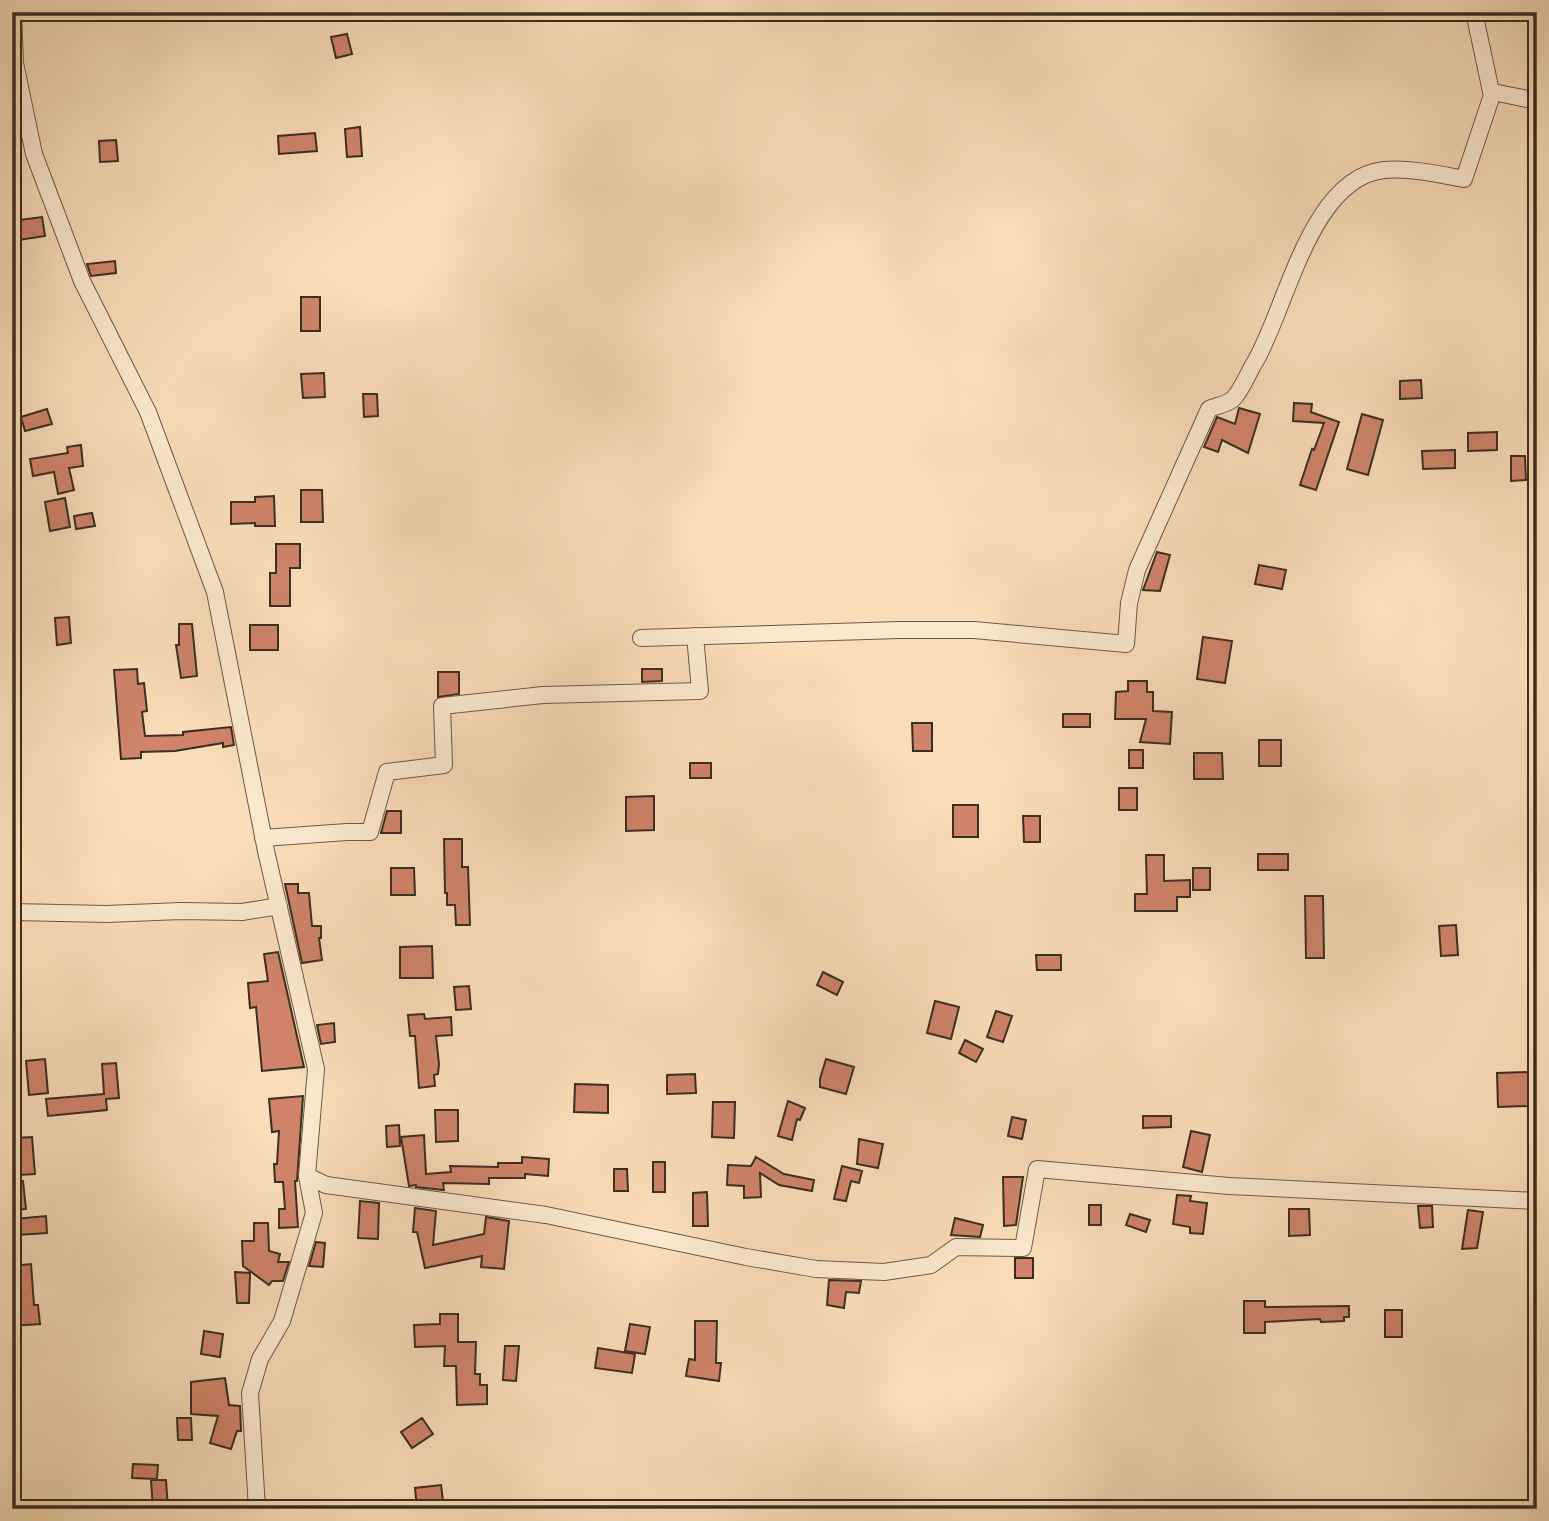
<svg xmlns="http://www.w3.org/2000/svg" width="1549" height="1521" font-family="'IM FELL Great Primer',serif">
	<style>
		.building { fill: #d08368; stroke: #3b2e21; stroke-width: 2 }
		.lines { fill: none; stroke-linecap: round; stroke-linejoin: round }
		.street-casing { stroke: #6a5a46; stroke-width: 18 }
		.street { stroke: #fae9d0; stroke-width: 16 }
	</style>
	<rect width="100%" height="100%" fill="#f8ddb6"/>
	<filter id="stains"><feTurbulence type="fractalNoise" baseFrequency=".00286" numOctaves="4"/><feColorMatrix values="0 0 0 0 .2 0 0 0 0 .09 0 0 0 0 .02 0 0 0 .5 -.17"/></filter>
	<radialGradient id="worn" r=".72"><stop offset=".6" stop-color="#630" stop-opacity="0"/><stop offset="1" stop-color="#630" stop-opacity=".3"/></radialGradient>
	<path class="building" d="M347,34l5,20 -16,4 -5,-21z
		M360,127l2,29 -15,1 -2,-28z
		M315,133l2,18 -38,3 -1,-18z
		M116,140l2,21 -18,1 -1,-21z
		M42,217l3,19 -33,5v-20z
		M115,261l1,12 -25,3 -4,-12z
		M301,297h19v34h-19z
		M324,373l1,24 -22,1 -2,-24z
		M1421,380l1,18 -22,1v-18z
		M363,394h14l1,22 -14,1z
		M1294,403l18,1 -1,8 28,10 -23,68 -16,-5 12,-36 2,1 10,-27 -31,-2z
		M1239,408l21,6 -12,39 -26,-13 -4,12 -14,-5 13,-30 18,7z
		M47,409l5,15 -27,7 -4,-14z
		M1362,414l21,6 -15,55 -21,-6z
		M1497,432v18l-29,1v-18z
		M81,445l2,21 -14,2 5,22 -16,4 -4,-22 -21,4 -3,-17 38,-6 -1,-6z
		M1455,450v18l-32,1 -1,-18z
		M1511,456h14l1,24 -15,1z
		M301,490h21l1,32h-22z
		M274,496l1,30h-20v-3l-24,1v-22h24v-5z
		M65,498l5,29 -20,4 -5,-29z
		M92,513l3,13 -19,3 -2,-13z
		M276,544h24v24h-10v38h-20v-33h6z
		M1157,552l13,3 -10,36 -17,-1z
		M1259,565l27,5 -4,19 -27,-5z
		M69,617l2,26 -14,2 -2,-27z
		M179,624h13l5,52 -16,2 -5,-33h3z
		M250,625h28v25h-28z
		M1203,637l29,4 -7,42 -28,-4z
		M137,669l1,15 6,-1 3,28 -5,1 3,24 38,-1v-3l48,-5 3,18 -11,2v-4l-48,8 -34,1v6l-20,1 -7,-89z
		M642,669h20v12l-20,1z
		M438,672h21v22l-21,3z
		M1128,681h19v11h6v19l19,1 -2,32 -30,-2 6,-23h-31l1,-27 12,-1z
		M1063,714h27v13h-27z
		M912,723h20v28h-19z
		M1259,740h22v26h-22z
		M1129,750h14v18h-14z
		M1194,753h28l1,26h-29z
		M690,763h21v15h-21z
		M1119,788h18v22h-18z
		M654,796v34l-28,1v-34z
		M953,805h25v32h-25z
		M387,811h14v22h-20z
		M1023,816h17v26h-16z
		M444,839h18v28h6l2,58h-14l-1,-20h-8v-12h-2z
		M1258,854h30v16h-30z
		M1146,855h18v26l26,-1v17h-13v14h-42v-17h12z
		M391,868h23l1,27h-24z
		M1193,868h17v22h-17z
		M285,884h13v9h11l3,33h9v12h-2l3,22 -20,3z
		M1305,896h18l1,62h-18z
		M1456,925l2,30 -17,1 -2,-30z
		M432,946l1,32h-33v-31z
		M278,952l26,115 -42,4 -6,-64 -6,1 -2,-25 20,-2 -4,-27z
		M1036,955h25v15h-24z
		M823,972l20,10 -6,13 -20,-10z
		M469,986l2,23 -15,1 -2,-23z
		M935,1001l24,6 -8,32 -24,-6z
		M996,1011l16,5 -9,26 -16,-5z
		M424,1014l1,5 26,-2 1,18 -16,1 3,28 -1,10 -4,1 1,11 -16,2 -4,-52h-5l-2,-21z
		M334,1023l1,19 -14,2 -4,-19z
		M965,1040l18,9 -7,13 -17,-9z
		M45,1059l3,34 -19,2 -3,-34z
		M826,1059l28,8 -8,27 -26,-7v-8z
		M116,1063l3,35 -13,1 1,11 -59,6 -2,-17 58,-5 -2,-30z
		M1528,1072l1,34 -31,1 -1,-34z
		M695,1074l1,19 -29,1v-19z
		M575,1084l33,1v28l-34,-1z
		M303,1096l-6,85h-2l3,46 -19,1v-19h6l-2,-27h-8l-1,-18h3l2,-33 -7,1 -3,-33z
		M788,1101l17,7 -5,12 -3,-1 -5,21 -14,-4z
		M713,1102h22l-1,36 -22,-1z
		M435,1110h23v31l-22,1z
		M1143,1116h28v11l-28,1z
		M1012,1117l14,3 -4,19 -14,-3z
		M399,1125l1,21 -13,1 -1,-21z
		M1191,1131l19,4 -8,37 -19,-5z
		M424,1135l2,39 25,-2 -1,-6 48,1v-4h24v-6l27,2 -1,17 -23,-2v4h-36v6l-46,-1 1,7 -28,-3v-2l-7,1 -8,-49z
		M32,1137l3,37 -16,1 -3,-37z
		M859,1139l24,5 -5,24 -21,-4z
		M756,1157l28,17 30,6 -2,11 -33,-6 -19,-12 1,24 -17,1v-12l-17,-1 1,-20 23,1z
		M653,1162h12v30h-12z
		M842,1166l20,5 -3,12 -8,-2 -5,20 -12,-2z
		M614,1169h13l1,22h-14z
		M1003,1177h20l-7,48 -12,1z
		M23,1181l3,28 -14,1v-28z
		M707,1192l1,34h-15v-33z
		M1177,1195l14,1 -1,5 17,2 -4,31 -13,-1v-6l-17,-3z
		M360,1201l19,2 -1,36 -20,-1z
		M1089,1205h12v20h-12z
		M1418,1206h14l1,21 -13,1z
		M415,1208l21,3 -3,34 51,-11 2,-17 23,4 -5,48 -23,-2 1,-11 -57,12 -8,-36h-4z
		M1289,1209h20l1,26 -21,1z
		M1468,1210l15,2 -6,36 -15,1z
		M1130,1214l20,6 -4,12 -20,-7z
		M46,1216l1,17 -30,2 -2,-16z
		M955,1218l28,7 -3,12 -29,-2z
		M254,1223h14l1,28 11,3 -2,8h11l-6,19h-11l-3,4 -26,-19 -1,-25h12z
		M316,1242l9,1 -2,24 -14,-1z
		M1015,1258h18v20h-18z
		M31,1264l3,41h4l2,19 -28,2v-19h3l-3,-41z
		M235,1272l15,1 -1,30h-12z
		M829,1280l32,1 -2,12 -13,-1 -2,16 -17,-3z
		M1244,1301h21v6l84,-1v11h-5v4l-23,1 -1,-3 -55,3v11h-21z
		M1385,1310h17v27h-17z
		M440,1314h18v28h18l-1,32h5v11h7v19l-30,1 -1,-39h-12l1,-20 -30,1 -1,-22 26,-1z
		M695,1321h22l-1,42h5l-2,18 -33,-5 3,-17 6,1z
		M630,1324l20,3 -5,27 -20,-3z
		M204,1331l19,3 -3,23 -19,-3z
		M505,1346h14l-3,35 -13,-1z
		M598,1348l37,6 -3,19 -37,-5z
		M225,1378l4,27 11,1 1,25h-4l-6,18 -21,-6 8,-27 -27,-2v-32z
		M177,1418h14l1,22h-14z
		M422,1418l11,16 -21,14 -11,-16z
		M133,1464l25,1 -1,14 -25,-1z
		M151,1480h15l2,29h-15z
		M441,1485l3,24h-27l-2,-21z"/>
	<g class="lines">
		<defs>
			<path id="street" d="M13,12l2,51 19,91 48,127 66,131 67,180 51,259 50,218 -9,107 19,9 220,30 200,42 70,12 68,3 47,-7 25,-18 67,1 14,-79 192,17 308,15
				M1474,12l18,84
				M641,638l258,-8h75l152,14 3,-41 8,-33 72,-161c7,-3 19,-5 24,-10 9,-9 15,-26 22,-37 32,-55 55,-184 129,-192 28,-2 54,4 80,9l29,-87 44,9
				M263,838l84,-6h23l17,-60 57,-7 -2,-59 101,-11 157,-4 -5,-55
				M12,912l95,2 74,-3 61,1 37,-6
				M257,1509l-7,-116 10,-34 22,-38 32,-108 -7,-37"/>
		</defs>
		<use href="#street" class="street-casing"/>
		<use href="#street" class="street"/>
	</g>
	<rect width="1549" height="1521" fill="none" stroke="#f8ddb6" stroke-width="42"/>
	<rect x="14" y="14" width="1521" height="1493" fill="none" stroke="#3b2e21" stroke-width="3.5"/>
	<rect x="21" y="21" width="1507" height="1479" fill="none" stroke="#3b2e21" stroke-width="2"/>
	<rect width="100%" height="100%" filter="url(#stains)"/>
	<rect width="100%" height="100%" fill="url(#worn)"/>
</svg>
